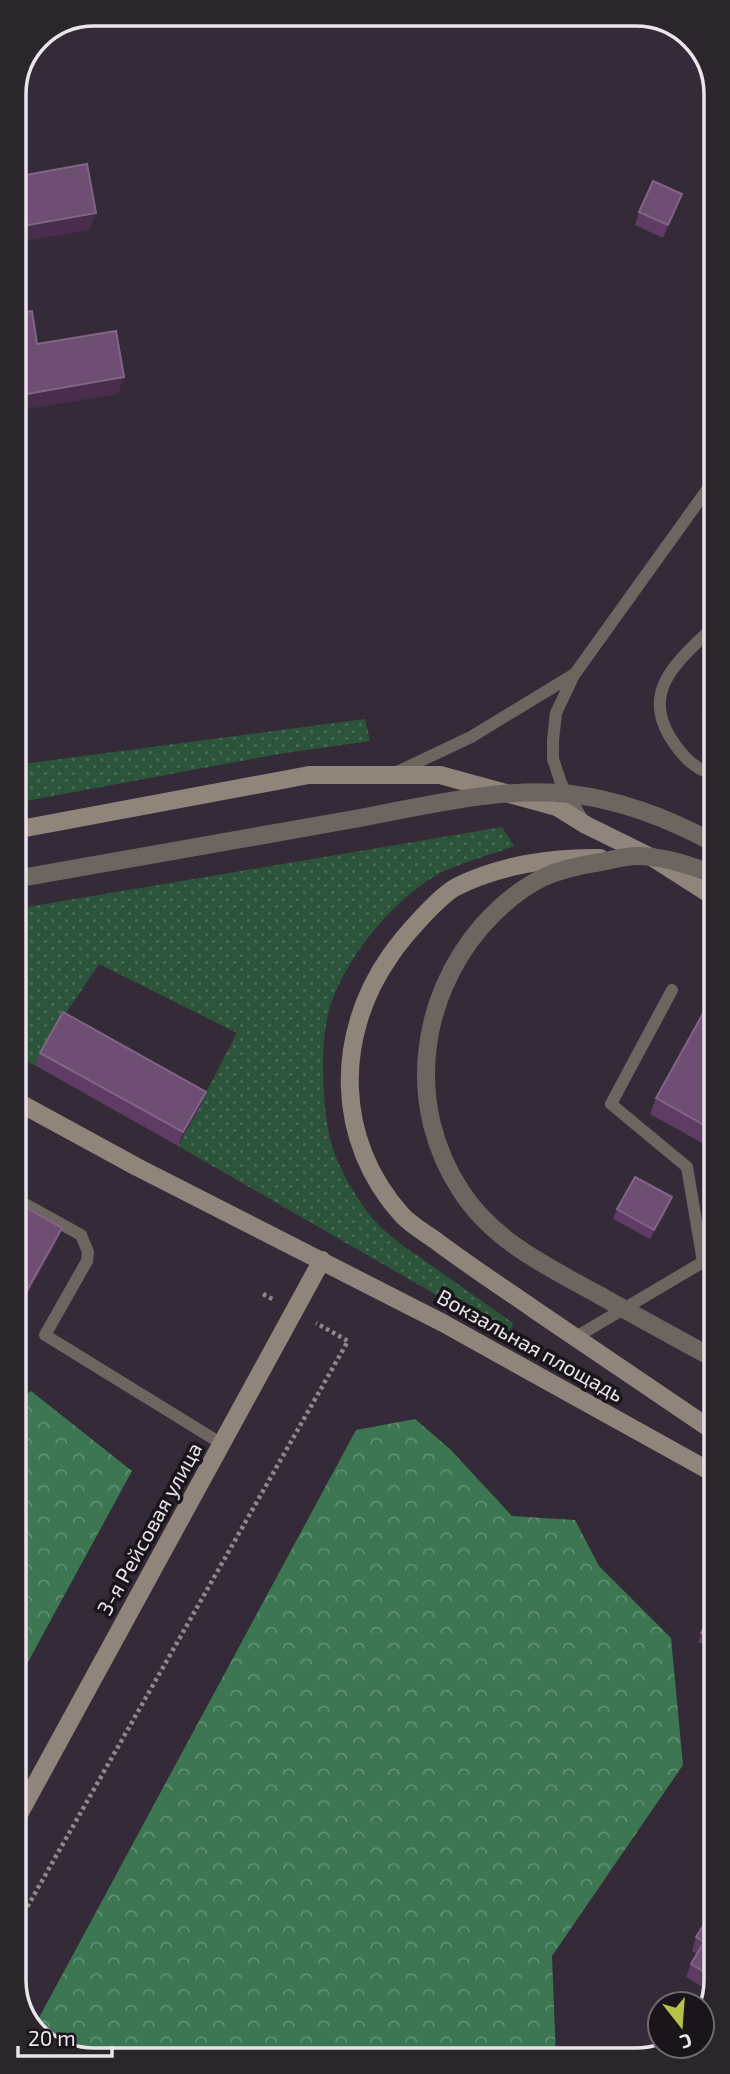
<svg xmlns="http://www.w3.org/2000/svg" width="730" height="2074" font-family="'Exo 2',sans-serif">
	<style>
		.grass { fill: url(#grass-dots) }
		.forest { fill: url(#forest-crowns) }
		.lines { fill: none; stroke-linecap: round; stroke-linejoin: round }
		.path { stroke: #8f8690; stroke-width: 4.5; stroke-dasharray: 3.5 3.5; stroke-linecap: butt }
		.service { stroke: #6d6660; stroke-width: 12 }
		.secondary { stroke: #90857b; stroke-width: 18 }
		.tertiary-bridge { stroke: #6d6660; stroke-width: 18 }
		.wall { fill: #5f3c64 }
		.shaded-wall { fill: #482d4c }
		.building { fill: #6e4e73; stroke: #816586; stroke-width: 2 }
		.labels { text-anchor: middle; stroke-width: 7; stroke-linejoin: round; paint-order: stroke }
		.street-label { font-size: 21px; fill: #ebe4ec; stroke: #1a151b }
		.rim { fill: none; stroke: #ebe4ec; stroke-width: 3.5 }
	</style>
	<defs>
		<pattern id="grass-dots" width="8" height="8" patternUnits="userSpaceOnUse" patternTransform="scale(1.75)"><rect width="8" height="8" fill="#2b543a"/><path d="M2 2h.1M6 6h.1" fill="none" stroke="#4a6c57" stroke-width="1.8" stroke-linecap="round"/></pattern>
		<pattern id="forest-crowns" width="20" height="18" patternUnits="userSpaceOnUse" patternTransform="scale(1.75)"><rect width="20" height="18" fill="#3c7652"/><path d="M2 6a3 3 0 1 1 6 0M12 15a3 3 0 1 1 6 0" fill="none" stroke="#629073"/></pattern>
	</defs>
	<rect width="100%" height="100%" fill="#352a37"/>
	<path class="grass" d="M365,719l5,22 -91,13 -264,49v-38z
		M502,827l12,19c-22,9 -61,19 -79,30 -44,26 -90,83 -105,131 -11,33 -8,109 3,142 7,21 20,43 33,61 16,23 42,39 65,55 27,19 55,39 82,58l-2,15 -333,-192 59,-113 -138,-69 -41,61 -22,41 -20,-10 -1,-147z"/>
	<path class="forest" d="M31,1391l101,80 -116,213v-283z
		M415,1419l35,30 62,67 63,4 24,46 72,72 12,127 -131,191 4,102 -468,2 -43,-17 -11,-16 322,-597z"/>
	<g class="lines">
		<path class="path" d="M263,1294l11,6
			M17,1925l331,-584 -32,-18"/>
		<path class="service" d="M714,626c-32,32 -74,62 -44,111 12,19 23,31 44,38
			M397,772l74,-35 102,-62
			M584,822l-23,-39 -8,-24v-19l3,-27 18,-38 140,-195
			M672,990l-61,114 76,63 16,95 12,6
			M16,1199l65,36 7,17 -1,9 -42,74 177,109
			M576,1337l127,-75"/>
		<path class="secondary" d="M15,830l294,-55h131l117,32 29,18 67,33 61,39
			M600,858c-47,-1 -101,7 -144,29 -18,10 -54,51 -66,69 -56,80 -55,185 12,259 9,10 22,17 33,25 33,25 67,47 100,70 60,41 120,81 180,122
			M16,1101l121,66 306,156 272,151
			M17,1818l305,-558"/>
		<path class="tertiary-bridge" d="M714,874c-24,-8 -50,-18 -77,-18 -12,0 -25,4 -36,6 -20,3 -39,7 -57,15 -23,11 -45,30 -62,49 -64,74 -76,182 -21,265 32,50 87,76 138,104 39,22 77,43 116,64
			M15,879c115,-21 230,-41 345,-61 63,-12 146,-32 210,-24 50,6 100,25 144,49"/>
	</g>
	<path class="wall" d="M682,194l-19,44 -28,-13 4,-13z
		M714,688v34l-13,-6 5,-14z
		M715,992v158l-65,-36 6,-16z
		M40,1053l161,52 -23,41 -142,-80z
		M672,1197l-3,9 -19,33 -37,-20 4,-10z
		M715,1604l1,47 -18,-9z
		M716,1919v61l-4,13 -26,-16 5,-13 6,-10 -5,-3 4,-14z"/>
	<path class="shaded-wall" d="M682,194l-5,13 -14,31 5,-13z
		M96,213l-6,17 -76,13 3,-16z
		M25,268l-6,16 -5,1v-15z
		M124,377l-6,17 -103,17v-15z
		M206,1092l-5,13 -23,41 5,-14z
		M672,1197l-3,9 -19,33 4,-9z
		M62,1228l-6,16 -40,71v-5z"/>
	<path class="building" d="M87,164l9,49 -79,14 8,41 -11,2v-93z
		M653,181l29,13 -14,31 -29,-13z
		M32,311l5,33 79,-13 8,46 -109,19 -1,-83z
		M714,688v19l-8,-5z
		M715,992v139l-59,-33z
		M63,1012l143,80 -23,40 -143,-79z
		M635,1177l37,20 -18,33 -37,-21z
		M16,1202l46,26 -46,82z
		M715,1604v36l-14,-7z
		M710,1915l6,4v60l-25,-15 13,-22 -8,-5z"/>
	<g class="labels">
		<g class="street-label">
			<text transform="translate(530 1346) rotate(29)" y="7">Вокзальная площадь</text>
			<text transform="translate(150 1529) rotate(-61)" y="7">3-я Рейсовая улица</text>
		</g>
	</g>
	<path d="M0 0H730V2074H0ZM94 26H636A68 68 0 0 1 704 94V1980A68 68 0 0 1 636 2048H94A68 68 0 0 1 26 1980V94A68 68 0 0 1 94 26Z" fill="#2b262c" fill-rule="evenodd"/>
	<path class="rim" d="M94 26H636A68 68 0 0 1 704 94V1980A68 68 0 0 1 636 2048H94A68 68 0 0 1 26 1980V94A68 68 0 0 1 94 26Z"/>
	<g transform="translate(681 2025) rotate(163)"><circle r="33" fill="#1a151b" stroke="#6e686f" stroke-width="2"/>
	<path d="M0-5L12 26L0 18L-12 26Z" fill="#b7c147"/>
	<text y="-10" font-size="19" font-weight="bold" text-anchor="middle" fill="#ebe4ec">С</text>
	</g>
	<path d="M18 2046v10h94v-10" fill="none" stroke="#ebe4ec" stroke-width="3.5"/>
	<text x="28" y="2046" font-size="21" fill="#ebe4ec" stroke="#1a151b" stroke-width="5" paint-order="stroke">20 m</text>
</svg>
